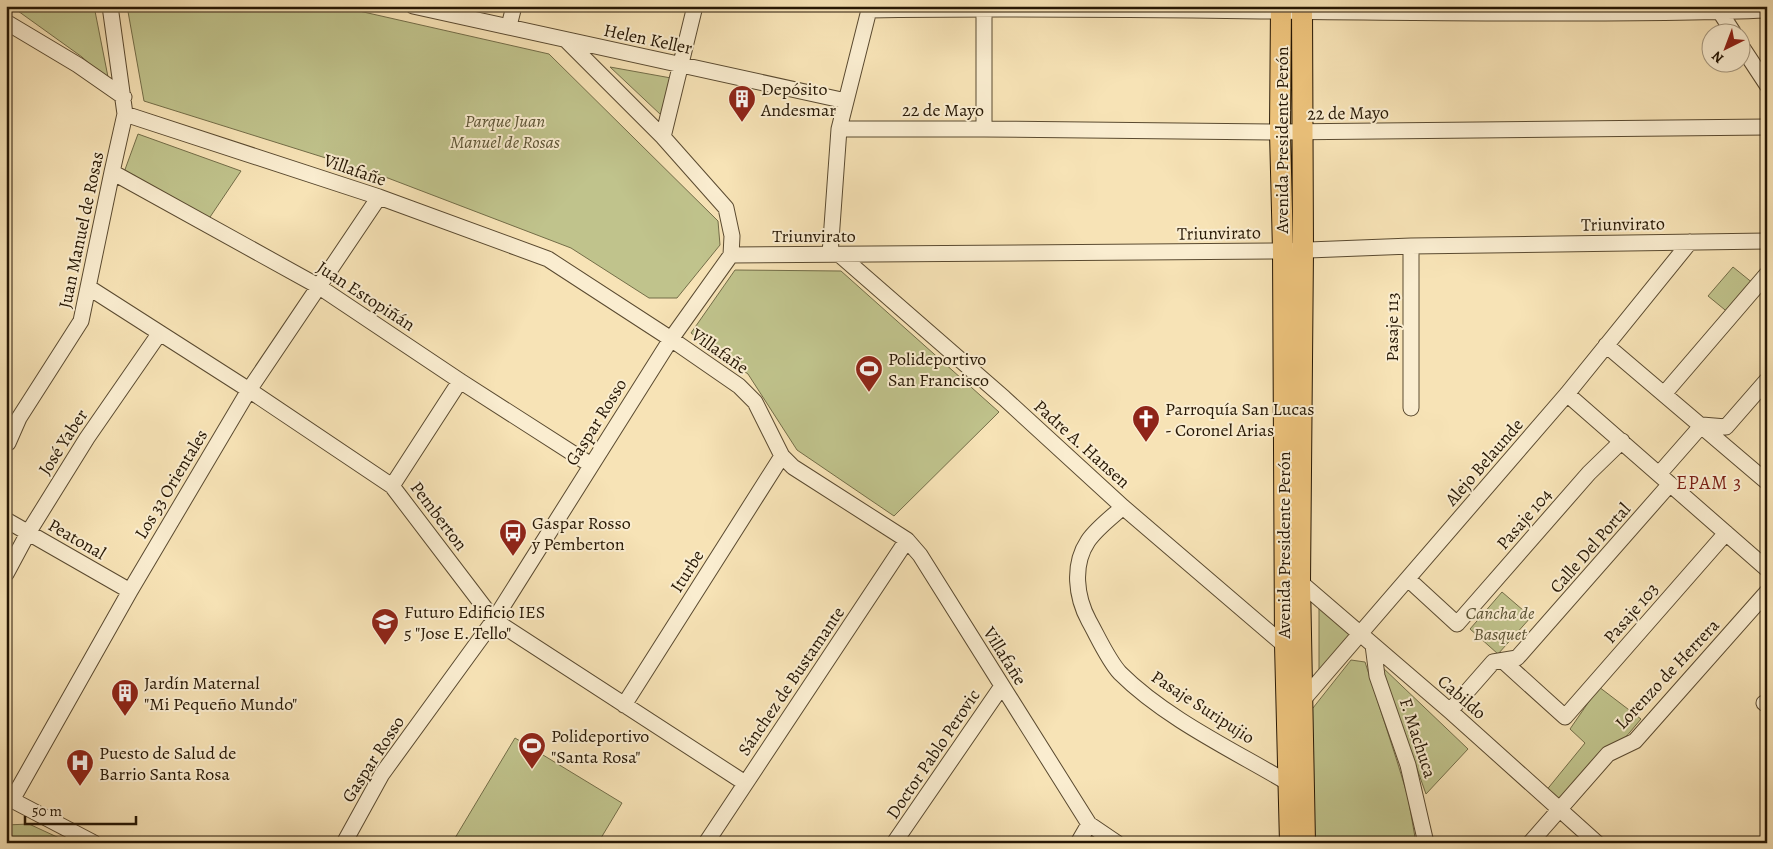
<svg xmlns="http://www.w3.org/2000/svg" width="1773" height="849" font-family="Alegreya,serif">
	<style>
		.green { fill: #c0c38c; stroke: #736d48 }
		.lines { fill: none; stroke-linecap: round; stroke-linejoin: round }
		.minor-casing { stroke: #5a4a30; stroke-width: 17 }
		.major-casing { stroke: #261704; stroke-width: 22 }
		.minor { stroke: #faedd0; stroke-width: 15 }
		.major { stroke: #ecc27b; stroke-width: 20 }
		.labels { text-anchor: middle; stroke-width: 4; stroke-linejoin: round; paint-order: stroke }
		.street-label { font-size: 18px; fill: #261704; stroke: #faedd0 }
		.poi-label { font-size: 18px; fill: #261704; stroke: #faedd0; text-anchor: start }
		.park-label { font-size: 18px; font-style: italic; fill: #5c5334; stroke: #faedd0 }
		.neighbourhood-label { font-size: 19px; letter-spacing: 1px; fill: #7a1f14; stroke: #faedd0 }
	</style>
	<rect width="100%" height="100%" fill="#f7e3b6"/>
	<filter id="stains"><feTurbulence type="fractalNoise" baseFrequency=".004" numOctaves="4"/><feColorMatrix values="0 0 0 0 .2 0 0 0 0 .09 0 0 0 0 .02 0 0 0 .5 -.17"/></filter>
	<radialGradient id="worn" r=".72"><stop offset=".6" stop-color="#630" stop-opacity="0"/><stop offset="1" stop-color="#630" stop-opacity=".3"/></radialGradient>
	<path class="green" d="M11,6h83l15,76 -27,-25z
		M127,6h210l212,48 169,167 2,24 -43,53h-28l-78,-50 -191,-73 -236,-74z
		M610,67l61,11 -10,37z
		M138,134l103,37 -35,52 -83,-48z
		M1733,267l21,17 -24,30 -22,-18z
		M735,270l106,1 158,141 -105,104 -97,-66 -49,-76 -57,-41z
		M1502,592l29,25 -33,37 -28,-25z
		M1319,605l34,29 -34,41z
		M1351,660l14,2 32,99 11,36 8,46h-105l-2,-130z
		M1380,665l88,84 -42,45z
		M1599,687l42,32 -16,19 -23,14 -43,52 -14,-12 40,-49 -15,-14z
		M515,738l107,65 -24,40h-146z
		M29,824l41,19h-64v-18z"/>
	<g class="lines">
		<defs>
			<path id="minor" d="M413,6l433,95
				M870,10c228,-4 456,4 685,3 71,0 141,0 212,-3
				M1720,12l13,20
				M6,22l72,43 46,32
				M509,26l5,-20
				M1740,44l27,41
				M125,114l254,83 169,62 123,80 68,47 16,16 27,54 11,11 114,73 13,15 169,269 28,19
				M839,129h145l296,3 487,-5
				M984,129v-123
				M663,137l32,-131
				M112,172l206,114 142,95 131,84
				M1411,246v162
				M830,254l9,-125 31,-123
				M731,255l552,-4 128,-5 356,-5
				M840,255l164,143 119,109 167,143
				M88,287l161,103 143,96 102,134 251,163
				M1606,345l161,137
				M1567,394l200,175
				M1664,394l103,-120
				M8,443l11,-25 62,-97 31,-149 13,-58 -15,-108
				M1659,474l43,-49 24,2 41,-47
				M392,486l68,-105
				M1123,507c-11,10 -26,21 -35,34 -16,24 -12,56 1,80 9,16 19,39 31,52 47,47 119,80 175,114
				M6,520l124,71
				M6,574l22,-41 59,-95 72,-104
				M1408,579l49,45 132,-151 33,-32
				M1300,582l150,129 147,132
				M1373,645l4,31 31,89 18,78
				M1503,661l62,56 161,-184
				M1302,701l265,-307 123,-152
				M1764,703l3,2
				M624,705l158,-249
				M1450,711l43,-49 24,-4 153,-174
				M12,800l118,-209 119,-201 130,-193
				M6,802l6,-2 82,43
				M344,843l38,-69 112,-154 177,-281 60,-84 1,-19 -6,-28 -63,-71 -96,-96
				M706,843l201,-303
				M894,843l108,-157
				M1078,843l11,-19
				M1530,843l78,-89 27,-13 132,-149"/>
			<path id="major" d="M1281,6l-1,126 3,119 2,394 5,198
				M1302,6l1,245 -3,331 5,261"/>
		</defs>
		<use href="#minor" class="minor-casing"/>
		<use href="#major" class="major-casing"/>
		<use href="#minor" class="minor"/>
		<use href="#major" class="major"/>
	</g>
	<defs>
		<symbol id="building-pin" viewBox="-11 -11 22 30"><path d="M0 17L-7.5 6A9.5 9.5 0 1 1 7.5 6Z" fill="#8f2418" stroke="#faedd0"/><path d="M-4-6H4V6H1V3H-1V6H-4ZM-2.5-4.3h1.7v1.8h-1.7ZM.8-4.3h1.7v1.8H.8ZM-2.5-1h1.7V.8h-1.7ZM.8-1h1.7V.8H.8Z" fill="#fff"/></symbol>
		<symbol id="stadium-pin" viewBox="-11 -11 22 30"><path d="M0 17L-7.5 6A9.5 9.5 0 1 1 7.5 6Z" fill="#8f2418" stroke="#faedd0"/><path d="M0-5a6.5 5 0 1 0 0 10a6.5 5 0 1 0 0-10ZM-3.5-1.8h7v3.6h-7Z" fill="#fff"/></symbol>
		<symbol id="church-pin" viewBox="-11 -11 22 30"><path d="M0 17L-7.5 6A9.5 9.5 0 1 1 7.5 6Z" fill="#8f2418" stroke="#faedd0"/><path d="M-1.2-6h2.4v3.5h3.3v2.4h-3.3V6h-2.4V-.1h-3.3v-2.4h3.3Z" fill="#fff"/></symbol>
		<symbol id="bus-pin" viewBox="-11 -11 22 30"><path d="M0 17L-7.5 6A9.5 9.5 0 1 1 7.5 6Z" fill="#8f2418" stroke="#faedd0"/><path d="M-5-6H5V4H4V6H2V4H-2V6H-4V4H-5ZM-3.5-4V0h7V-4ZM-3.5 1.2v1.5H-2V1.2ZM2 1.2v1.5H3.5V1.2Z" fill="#fff"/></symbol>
		<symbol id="university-pin" viewBox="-11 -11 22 30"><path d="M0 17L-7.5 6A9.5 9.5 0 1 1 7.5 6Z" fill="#8f2418" stroke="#faedd0"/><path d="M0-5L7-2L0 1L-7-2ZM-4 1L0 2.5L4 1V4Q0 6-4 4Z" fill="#fff"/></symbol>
		<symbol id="hospital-pin" viewBox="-11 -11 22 30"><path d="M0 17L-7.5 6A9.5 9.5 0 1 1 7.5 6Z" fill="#8f2418" stroke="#faedd0"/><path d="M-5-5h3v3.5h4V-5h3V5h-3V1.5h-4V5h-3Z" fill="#fff"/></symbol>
	</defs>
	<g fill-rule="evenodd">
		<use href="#building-pin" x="726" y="83" width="32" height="43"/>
		<use href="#stadium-pin" x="853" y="353" width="32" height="43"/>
		<use href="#church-pin" x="1130" y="403" width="32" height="43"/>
		<use href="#bus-pin" x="497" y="517" width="32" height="43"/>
		<use href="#university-pin" x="369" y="606" width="32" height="43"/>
		<use href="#building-pin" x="109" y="677" width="32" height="43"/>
		<use href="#stadium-pin" x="516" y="730" width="32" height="43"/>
		<use href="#hospital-pin" x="64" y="747" width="32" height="43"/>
	</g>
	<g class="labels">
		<g class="street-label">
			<text transform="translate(648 39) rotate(12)" y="6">Helen Keller</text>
			<text x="943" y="116">22 de Mayo</text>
			<text transform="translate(1348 113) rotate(-1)" y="6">22 de Mayo</text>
			<text transform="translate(1282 140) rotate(-90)" y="6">Avenida Presidente Perón</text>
			<text transform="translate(355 170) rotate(19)" y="6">Villafañe</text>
			<text transform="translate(1623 224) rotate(-1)" y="6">Triunvirato</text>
			<text transform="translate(81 230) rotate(-78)" y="6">Juan Manuel de Rosas</text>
			<text transform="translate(1219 233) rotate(-1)" y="6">Triunvirato</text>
			<text x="814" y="242">Triunvirato</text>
			<text transform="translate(366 296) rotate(33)" y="6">Juan Estopiñán</text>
			<text transform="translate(1392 327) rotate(-90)" y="6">Pasaje 113</text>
			<text transform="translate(720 351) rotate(35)" y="6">Villafañe</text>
			<text transform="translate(596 422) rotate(-58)" y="6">Gaspar Rosso</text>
			<text transform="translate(63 442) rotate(-57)" y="6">José Yaber</text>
			<text transform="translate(1082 444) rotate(42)" y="6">Padre A. Hansen</text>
			<text transform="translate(1484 462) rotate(-49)" y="6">Alejo Belaunde</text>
			<text transform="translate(171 484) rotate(-59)" y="6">Los 33 Orientales</text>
			<text transform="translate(439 516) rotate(53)" y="6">Pemberton</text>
			<text transform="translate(1524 519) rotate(-49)" y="6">Pasaje 104</text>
			<text transform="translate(77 539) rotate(30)" y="6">Peatonal</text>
			<text transform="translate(1284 545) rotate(-90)" y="6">Avenida Presidente Perón</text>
			<text transform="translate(1590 548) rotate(-49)" y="6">Calle Del Portal</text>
			<text transform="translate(687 571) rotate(-58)" y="6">Iturbe</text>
			<text transform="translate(1631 613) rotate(-49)" y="6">Pasaje 103</text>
			<text transform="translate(1005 656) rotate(58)" y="6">Villafañe</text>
			<text transform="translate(1667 674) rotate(-47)" y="6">Lorenzo de Herrera</text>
			<text transform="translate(791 681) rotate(-56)" y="6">Sánchez de Bustamante</text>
			<text transform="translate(1462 697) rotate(41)" y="6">Cabildo</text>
			<text transform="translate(1203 707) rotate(33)" y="6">Pasaje Suripujio</text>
			<text transform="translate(1418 738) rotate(72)" y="6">F. Machuca</text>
			<text transform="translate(933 754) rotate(-56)" y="6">Doctor Pablo Perovic</text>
			<text transform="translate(373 759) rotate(-57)" y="6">Gaspar Rosso</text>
		</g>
		<g class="poi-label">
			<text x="761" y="95">Depósito<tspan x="761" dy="21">Andesmar</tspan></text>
			<text x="888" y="365">Polideportivo<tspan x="888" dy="21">San Francisco</tspan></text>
			<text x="1165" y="415">Parroquía San Lucas<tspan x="1165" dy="21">- Coronel Arias</tspan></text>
			<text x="532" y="529">Gaspar Rosso<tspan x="532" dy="21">y Pemberton</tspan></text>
			<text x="404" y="618">Futuro Edificio IES<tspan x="404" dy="21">5 "Jose E. Tello"</tspan></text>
			<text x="144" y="689">Jardín Maternal<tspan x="144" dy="21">"Mi Pequeño Mundo"</tspan></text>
			<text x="551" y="742">Polideportivo<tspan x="551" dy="21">"Santa Rosa"</tspan></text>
			<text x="99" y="759">Puesto de Salud de<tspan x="99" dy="21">Barrio Santa Rosa</tspan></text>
		</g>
		<g class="park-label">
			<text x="505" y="127">Parque Juan<tspan x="505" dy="21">Manuel de Rosas</tspan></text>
			<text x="1500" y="619">Cancha de<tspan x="1500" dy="21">Basquet</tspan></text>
		</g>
		<g class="neighbourhood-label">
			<text x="1709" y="489">EPAM 3</text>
		</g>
	</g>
	<rect width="1773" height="849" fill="none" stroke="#f7e3b6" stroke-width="25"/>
	<rect x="8" y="8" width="1758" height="834" fill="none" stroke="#261704" stroke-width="2.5"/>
	<rect x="12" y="12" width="1748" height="824" fill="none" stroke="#261704"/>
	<g transform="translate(1726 48) rotate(222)"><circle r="24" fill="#faedd0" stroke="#a5977e"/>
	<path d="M0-4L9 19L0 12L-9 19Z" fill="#8f2418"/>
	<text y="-8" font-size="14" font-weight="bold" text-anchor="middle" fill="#261704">N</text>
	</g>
	<path d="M25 816v8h111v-8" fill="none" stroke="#261704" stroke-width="2.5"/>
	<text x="32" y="816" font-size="15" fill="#261704" stroke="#faedd0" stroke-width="4" paint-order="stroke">50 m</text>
	<rect width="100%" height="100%" filter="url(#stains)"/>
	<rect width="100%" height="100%" fill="url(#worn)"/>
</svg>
